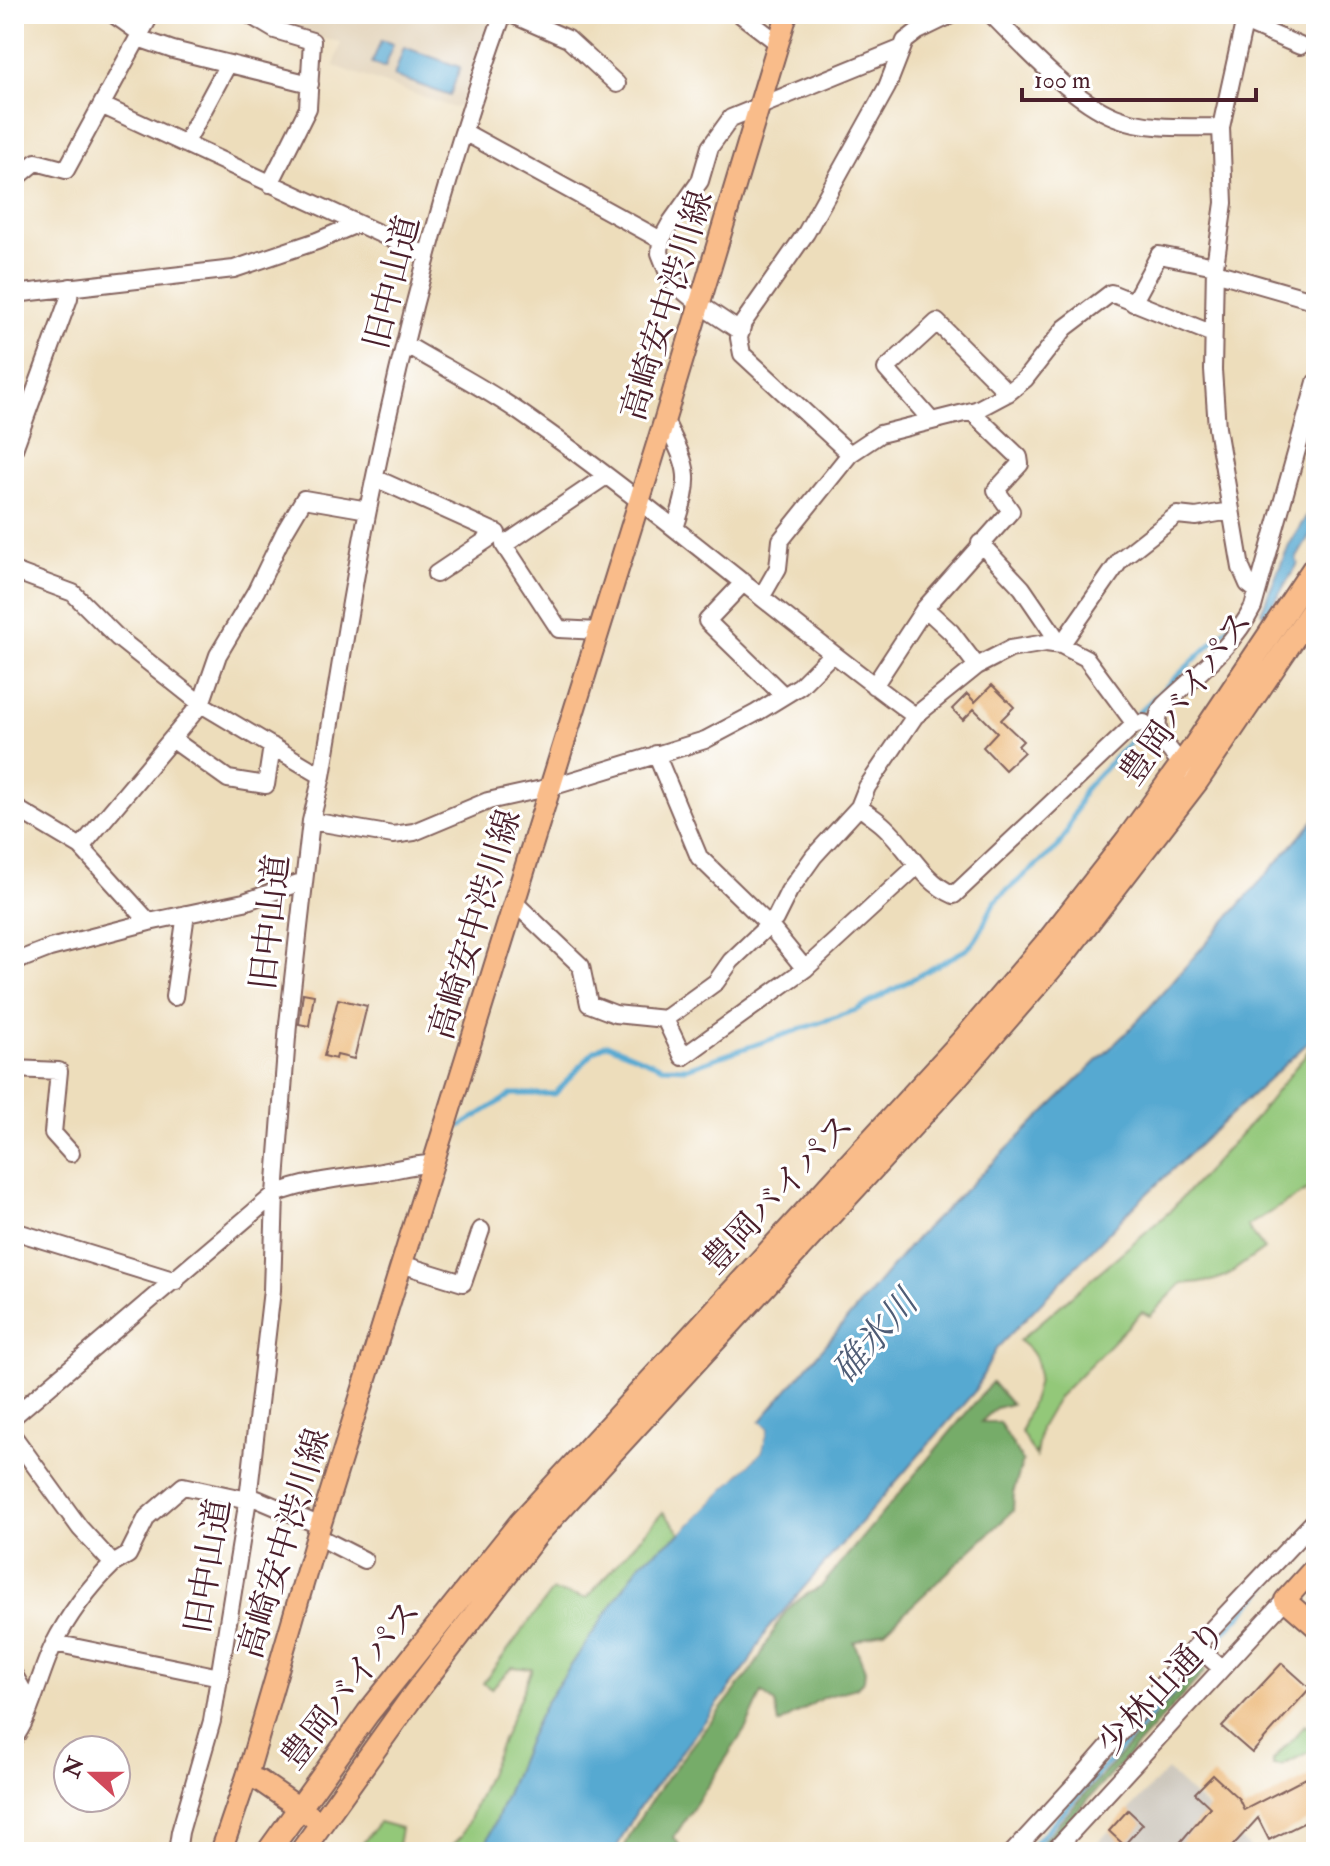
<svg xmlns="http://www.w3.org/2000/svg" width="1330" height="1866" font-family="'IM FELL Double Pica','Noto Serif JP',serif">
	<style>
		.built { fill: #dfceb1 }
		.industrial { fill: #c9c3b8 }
		.green { fill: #93c879; stroke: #6e7452; stroke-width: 2 }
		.forest { fill: #76ac69; stroke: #60664a; stroke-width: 2 }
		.water { fill: #56a9d1; stroke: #50647e; stroke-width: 2 }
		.pier { fill: #edddbb }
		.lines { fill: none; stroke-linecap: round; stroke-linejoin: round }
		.stream { stroke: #56a9d1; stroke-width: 5 }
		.building { fill: #ebb572 }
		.minor-casing { stroke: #83625d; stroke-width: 20 }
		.major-casing { stroke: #83625d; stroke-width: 24 }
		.highway-casing { stroke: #83625d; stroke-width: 26 }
		.minor { stroke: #fff; stroke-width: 16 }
		.major { stroke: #f9bc8a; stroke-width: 20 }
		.highway { stroke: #f9bc8a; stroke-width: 22 }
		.labels { text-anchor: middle; stroke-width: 6; stroke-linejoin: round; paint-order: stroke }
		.street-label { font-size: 34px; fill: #4a1f2b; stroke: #fff }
		.water-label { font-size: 36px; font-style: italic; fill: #4f5d76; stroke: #fff }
	</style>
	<rect width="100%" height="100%" fill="#fff"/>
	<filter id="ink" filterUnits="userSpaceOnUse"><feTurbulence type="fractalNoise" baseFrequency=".0125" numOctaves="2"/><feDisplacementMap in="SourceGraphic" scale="16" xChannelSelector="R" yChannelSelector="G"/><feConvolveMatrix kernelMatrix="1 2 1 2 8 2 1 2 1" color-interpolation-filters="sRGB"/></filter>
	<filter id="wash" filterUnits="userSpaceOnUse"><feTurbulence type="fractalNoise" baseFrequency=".006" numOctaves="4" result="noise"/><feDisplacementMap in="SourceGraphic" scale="32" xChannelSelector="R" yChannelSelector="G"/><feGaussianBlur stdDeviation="1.8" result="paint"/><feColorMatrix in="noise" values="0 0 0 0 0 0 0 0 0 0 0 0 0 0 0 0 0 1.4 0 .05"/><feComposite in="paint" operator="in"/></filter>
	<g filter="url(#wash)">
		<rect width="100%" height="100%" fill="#edddbb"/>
		<path class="built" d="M255,14h240l-31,90 -10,4 -120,-42 7,-24 -28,-5z"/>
		<path class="industrial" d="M1167,1770l87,82h-165z"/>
		<path class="green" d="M1316,1041v144l-69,41 17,23 -38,27 -14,5 -31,3 -31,32 -8,-4 -84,85 -18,31 -4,29 -15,-25c10,-34 34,-67 -2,-91l150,-129 83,-90z
			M663,1512l18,21 -40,29 -96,142 -16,33 -46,115h-38l17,-16 70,-167 -20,-2 -21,22 -8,-6 69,-92 35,7z
			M1305,1725l10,9v15l-34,17 -8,-1v-5z
			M379,1822l22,6 -4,24h-41z"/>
		<path class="forest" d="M992,1382l19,22 -15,4 -15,14h18l24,39 -9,29 -1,21 -128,120 -31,11 11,28 -1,10 -8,8 -32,9 -45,27 -4,-21 -13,-10 -16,35 -72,109 10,15h-62c25,-57 81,-118 119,-169 33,-34 27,-74 79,-95z
			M1202,1665l3,6 -165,181h-7z"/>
		<path class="water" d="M381,40l12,4 -8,24 -13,-5z
			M404,47l56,20 -10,29 -56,-20z
			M1316,500v25l-20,34 2,5 -33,52 -4,-4 28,-67z
			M1316,818v217l-178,167 -142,147 -21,42 -209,240 -17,32 -111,146 -24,43h-131l46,-115 16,-33 96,-142 40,-29 81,-82 6,-23 -8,-6 158,-186 217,-212z"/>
		<path class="pier" d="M757,1420l11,8 -6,23 -81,82 -3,-3 81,-81 4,-20 -6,-5z"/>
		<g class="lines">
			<path class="stream" d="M1136,715l99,-94
				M461,1126l51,-32h43l38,-42 14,-8 55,23 25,1 169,-58 111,-61c16,-13 18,-35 31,-51l59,-50 9,-14 18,-44 54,-56
				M1222,1635l94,-101
				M1027,1852l165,-182"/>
		</g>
		<g id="blocks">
			<path class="building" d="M992,685l22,22 -13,13 22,21 -5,5 6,6 -19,18 -22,-23 14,-15 -23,-23 -11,11 -11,-11 15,-15 8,8z
				M303,993l11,2 -5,31 -10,-2z
				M338,999l29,7 -13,53 -17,-4 -1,4 -12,-3z
				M1282,1663l28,25 -58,65 -30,-26z
				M1316,1773v44l-47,23 -11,-22 -31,34h-55l38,-45 -15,-14 18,-18 26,24 5,11z
				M1128,1810l15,14 -19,21 -15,-14z"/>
		</g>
	</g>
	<g filter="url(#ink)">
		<use href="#blocks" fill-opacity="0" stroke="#83625d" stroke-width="2"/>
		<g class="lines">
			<defs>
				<path id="minor" d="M113,14l27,19
					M248,14l27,16 37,11 -4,67 -38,76
					M511,14l57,25 49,45
					M740,14l38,29
					M991,14c33,33 81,86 124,103 32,13 72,10 106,10
					M1246,14l-25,113 3,76 -9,63 -2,104 4,58 24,140 7,16 9,7
					M1244,22l56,24
					M138,38l35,12 137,34
					M103,106l323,149
					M464,132l197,108
					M185,144l43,-80
					M14,180l22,-18 30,8 85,-156
					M1215,272l101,29
					M14,294l220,-25 83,-28 40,-17
					M1133,303l26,-48 56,11
					M741,332l-42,-28 -28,-23 -11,-28 1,-13 10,-18 29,-41 10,-34 21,-29 169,-69
					M405,344c40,24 82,45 120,72 134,94 258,203 390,300
					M664,419c25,51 29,54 11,109
					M930,419l-44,-50 51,-47 71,71
					M14,449l55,-151 1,-11
					M850,454l-108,-100 -3,-16 4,-15 63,-90 81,-146 18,-46 13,-10 35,-17
					M375,478l122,55 -61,41
					M980,543l42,45 39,57 60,-86 56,-44 19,2 34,-6
					M14,571l59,22 45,45 83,66 121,72
					M744,582l-37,39 76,74
					M762,596l16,-28 3,-28 69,-86 30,-20 96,-24 32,-17 17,-14 40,-51 46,-35 102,41
					M925,608l26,24 26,34
					M599,631l-40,-2 -55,-84 102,-69
					M874,686l51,-78 86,-97 -15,-21 24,-26 -1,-7 -48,-46
					M172,739l56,40 38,6 6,-39
					M656,754l43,103 70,68 36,44
					M1188,771c-16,-19 -43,-40 -24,-66 32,-30 69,-58 89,-98l63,-225
					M14,807l67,40 68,75
					M859,807c9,7 19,13 26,20 24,22 38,55 69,68l181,-171 9,-1
					M311,821l82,14 21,-3 74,-31 63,-14 154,-47 51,-27 44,-27 32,-32
					M81,847l120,-143 17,-49 38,-64 29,-60 19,-32 64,11
					M514,902l67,64 8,38 26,10 50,5 51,-37 15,-21 44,-42 14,-28 25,-35 45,-49 8,-20 48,-71 62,-50 33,-17 36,-6 15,2 25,13 49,66
					M14,962l36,-14 99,-26 95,-20 60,-21
					M174,997l12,-83
					M665,1019l18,38 122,-88 112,-103
					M14,1069l45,2 -6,62 18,20
					M14,1231l162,50
					M401,1264l62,19 18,-53
					M14,1416l261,-222c33,-13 67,-16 101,-21 20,-3 36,-9 57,-9
					M14,1437l66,91 33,36c-23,22 -46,53 -60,82 -12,24 -24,75 -39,92
					M317,1536l47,24
					M113,1564l15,-9 19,-38 36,-31 56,12 18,1 64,27
					M54,1643l166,34
					M1196,1646l25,22
					M14,1675l16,28
					M177,1852l3,-20 32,-111 36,-222 24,-209 3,-96 13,-170 23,-203 11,-45c16,-92 29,-184 48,-276 33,-164 76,-328 133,-486
					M1013,1852l57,-62 126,-144 120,-127
					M1053,1852l232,-252"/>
				<path id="major" d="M1316,1566l-31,34 31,27
					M247,1776l13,5 61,42
					M221,1852l26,-76 70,-240 346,-1111 124,-411"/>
				<path id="highway" d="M268,1852l100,-139 153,-191 444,-484 83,-97 79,-101 67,-93 122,-182
					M301,1852l111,-155 125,-163 417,-454 113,-130 130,-169 119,-176"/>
			</defs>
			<use href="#minor" class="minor-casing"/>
			<use href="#major" class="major-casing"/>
			<use href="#highway" class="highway-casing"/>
			<use href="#minor" class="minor"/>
			<use href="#major" class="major"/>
			<use href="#highway" class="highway"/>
		</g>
	</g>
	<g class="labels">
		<g class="street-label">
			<text transform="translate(391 282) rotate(-76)" y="12">旧中山道</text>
			<text transform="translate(666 305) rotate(-73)" y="12">高崎安中渋川線</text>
			<text transform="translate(1185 697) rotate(-55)" y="12">豊岡バイパス</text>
			<text transform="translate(269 922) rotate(-84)" y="12">旧中山道</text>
			<text transform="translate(474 924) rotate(-73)" y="12">高崎安中渋川線</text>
			<text transform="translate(777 1193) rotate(-47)" y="12">豊岡バイパス</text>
			<text transform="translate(283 1543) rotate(-73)" y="12">高崎安中渋川線</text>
			<text transform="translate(207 1566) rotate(-81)" y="12">旧中山道</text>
			<text transform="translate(350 1684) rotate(-52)" y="12">豊岡バイパス</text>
			<text transform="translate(1161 1687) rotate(-47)" y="12">少林山通り</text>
		</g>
		<g class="water-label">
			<text transform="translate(874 1336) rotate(-49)" y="13">碓氷川</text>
		</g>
	</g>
	<rect width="1330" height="1866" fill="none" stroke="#fff" stroke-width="48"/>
	<g transform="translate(92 1774) rotate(291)"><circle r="38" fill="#ffffff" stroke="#b7a5aa" stroke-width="2"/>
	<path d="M0-6L14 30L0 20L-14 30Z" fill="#d1495b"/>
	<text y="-12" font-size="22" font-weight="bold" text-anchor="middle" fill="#4a1f2b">N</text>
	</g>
	<path d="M1022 88v12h234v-12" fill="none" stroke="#4a1f2b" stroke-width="4"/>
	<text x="1034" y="88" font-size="24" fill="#4a1f2b" stroke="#ffffff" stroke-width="6" paint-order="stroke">100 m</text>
</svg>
